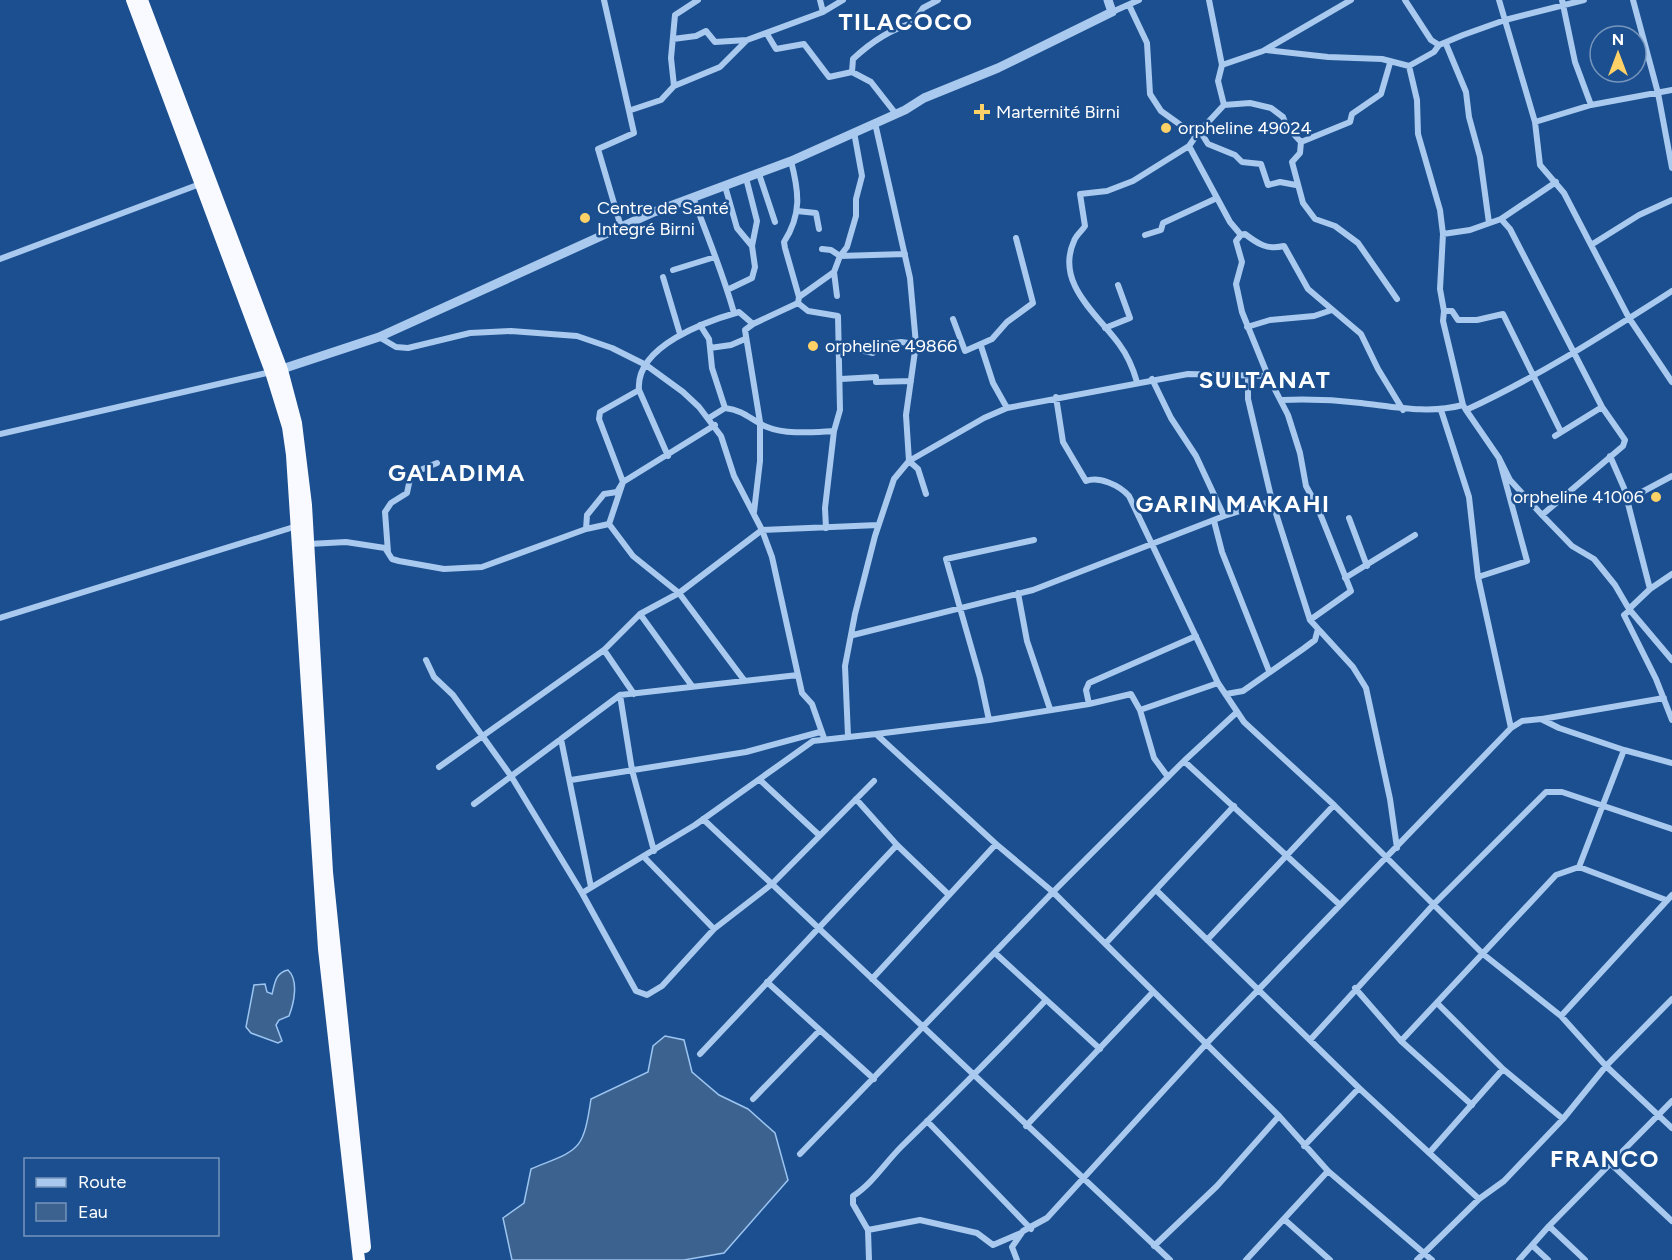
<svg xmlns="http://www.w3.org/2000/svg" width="1672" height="1260" font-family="Figtree,sans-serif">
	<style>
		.water { fill: #3c6290; stroke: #9cc4f0; stroke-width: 1.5 }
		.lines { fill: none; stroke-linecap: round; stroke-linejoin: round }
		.minor { stroke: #a9c9ee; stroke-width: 6 }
		.tertiary { stroke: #a9c9ee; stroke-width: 9 }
		.trunk { stroke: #f8faff; stroke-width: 12 }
		.poi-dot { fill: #ffd166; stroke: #1b4f8f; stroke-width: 2 }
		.labels { text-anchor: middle; stroke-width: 5; stroke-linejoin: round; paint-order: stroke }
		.poi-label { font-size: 18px; fill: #fff; stroke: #1b4f8f; text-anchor: start }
		.district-label { font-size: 24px; font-weight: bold; letter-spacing: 1.5px; fill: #fff; stroke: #1b4f8f }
	</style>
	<rect width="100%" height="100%" fill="#1b4f8f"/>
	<path class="water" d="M288,970c11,10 6,33 1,46l-10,4 -3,5 6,16 -4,2 -27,-10 -5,-6 8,-42 11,-1 2,8 5,2c3,-11 3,-21 16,-24z
		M665,1036l19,4 8,32 27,23 29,14 27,24 13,47 -64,73 -40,7h-172l-9,-42 21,-15 7,-34c48,-20 52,-16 60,-70l57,-27 5,-26z"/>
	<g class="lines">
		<path class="minor" d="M604,0l30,133 -36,16 23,78
			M820,0l3,12
			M1209,0l13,65 41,-14 88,-51
			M1405,0l26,40 8,5
			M1499,0l36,122 56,-17 81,-15
			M1562,0l13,62 16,43
			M1633,0l25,93 14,75
			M1129,5l18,38 3,51 11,17 35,25 -7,10
			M1112,12l27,-12
			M767,34l9,15 28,-5 25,33 23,-5 19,10 25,32
			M673,39l23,-3 10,-5 9,11 32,-2
			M1446,44l20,48 3,25 11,40 9,66
			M1266,50l62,7 54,2 27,7
			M1222,65l-4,16 6,24 26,-2 21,5 12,9 4,10 14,15 -1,11 -8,9 11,41 12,16 20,7 23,17 39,56
			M852,72l1,-13c16,-15 38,-30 60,-36l10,-15 15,-8
			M674,86l-3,-28 4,-43 23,-15
			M631,110l30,-10 13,-14 46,-19 27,-27 76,-28 20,-12
			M1535,122l5,43 24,28 65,125 43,64
			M1200,131l8,13 27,11 7,7 19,2 7,21 12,-3 16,3
			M1198,133l26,-28
			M1301,142l49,-20 2,-8 29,-20 9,-31
			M791,161c8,31 11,53 -7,81l1,6 14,49
			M759,174l16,48
			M725,186l12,42 15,18
			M693,197c14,39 30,76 41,116
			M797,211l19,2 3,16
			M1501,219l55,-37
			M1443,234l27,-4 31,-11 9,10 92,178 23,33 -2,6 -81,69
			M1145,235l16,-5 2,-7 54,-25
			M1241,235l-5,6 6,21 -6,22 6,28 26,64
			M1591,245l48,-30 33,-15
			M822,249l9,1 9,6 65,-2
			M0,259l200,-75
			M673,270l42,-13
			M834,272l3,24
			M663,277l17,57
			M727,290l25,-12 3,-11 -3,-21 5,-25 -11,-43
			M798,303l10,8 30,5 2,94 -6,21 -9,77 1,20
			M1444,311h8l6,9h19l26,-6 58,118
			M953,319l12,32 27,-12 15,-17 26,-19 -17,-65
			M753,324l-8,6 15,92v39l-6,51
			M700,325l9,14 1,9
			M1247,327l23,-7 44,-4 18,-6
			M1105,328l25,-10 -12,-33
			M379,337l17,10 12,1 62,-15 41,-2 66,5 35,12 34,17 37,27 16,15 22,29 13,40 28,54 10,27 26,118
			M839,345l34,8 5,-8 23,-3 15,2
			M981,346l12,37 14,25
			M841,379l35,-2v5l35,-1
			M1152,379l19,39 25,38 28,60
			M1137,382c-4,-14 -9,-26 -18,-38 -22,-30 -64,-61 -45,-103 2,-6 8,-10 11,-15l-5,-32 27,-3 26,-10 56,-35 41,76 11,13 4,-1c13,10 22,16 39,12l24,43 53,45 17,35 25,41
			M639,390l-39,22 -1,7 24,63 -14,42 24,32 46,37 65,87
			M1056,397l7,45 23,39c13,-5 33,4 43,15l89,187 26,39 90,83 149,149 78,62 45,50 66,62
			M1282,400c26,-1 53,0 79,3 35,4 68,11 102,2l3,5c72,-33 140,-77 206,-119
			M1463,405l-20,-84 1,-10 -4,-22 3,-55 -3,-24 -22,-76 -1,-34 -8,-34 25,-14 5,-7 24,-10 42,-15 79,-20
			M725,408l-13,-40 -2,-20 21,-3 14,-6
			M1441,410l28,87 9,80 33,151
			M1466,410l33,48 28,103 -49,16
			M709,418l16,-10c21,3 25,12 42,19 19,8 47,5 67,4
			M0,434l271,-62
			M1555,436l47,-29
			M668,456l-29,-66c-4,-44 68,-69 100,-78l14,12 45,-21 1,-6 35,-25 6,-16 7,-9 9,-31v-17l6,-23 -8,-44
			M1610,456l14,32 26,101 -21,20
			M1499,458l11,22 32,35 30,31 22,13 21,26 14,24 43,51
			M926,494l-8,-25 -9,-8 75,-43 23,-10 181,-34 80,2 20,39 12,38 6,33 11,20 34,85 -41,29 -38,-119 -24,-102v-22
			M1627,500l45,-24
			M1349,518l18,48
			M1214,521l8,31 47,119
			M586,529l1,-14 17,-21 13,-2 6,-10 92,-57
			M309,544l37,-2 39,6 7,11 7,2 45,8 38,-2 104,-38 23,-5
			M388,552l-3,-40 6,-9 16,-10 4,-19 26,-11
			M1345,578l70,-43
			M1650,589l22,-15
			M1018,593l9,48 23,68
			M1630,610l-6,5 32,64 16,41
			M640,614l52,72
			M0,618l297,-92
			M1310,620l43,47 13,21 24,111 7,49
			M853,635l180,-45 191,-74 48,-15
			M604,650l30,44
			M426,660l8,17 19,18 58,81 71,117 54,98 11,4 15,-9 52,-57 58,-45 102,-103
			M1226,694l17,-3 60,-42 12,-9 3,-11
			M1089,704l-3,-14 3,-7 107,-47
			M1140,710l78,-27
			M1542,719l122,-21
			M989,720l-9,-42 -34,-119 88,-19
			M876,734l113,-14 100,-16 42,-10 9,16 14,48 14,19
			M848,736l-3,-70 10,-52 20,-78 19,-57 15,-18 -3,-46 10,-71 -6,-66 -35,-155
			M561,739l30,148
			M1184,761l156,144
			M439,767l165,-117 36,-36 39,-21 83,-63 116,-5
			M571,780l175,-28 74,-20
			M760,780l59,55
			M856,799l41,46 52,50
			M474,804l146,-109
			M703,819l467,441
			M654,851l-22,-81 -12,-75 178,-20 4,18 10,11 12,34
			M644,857l70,72
			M1579,867l45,-117
			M1156,890l203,198 120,111
			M582,893l113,-68 118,-84 63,-7 120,110 57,48 226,224 49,55 104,89
			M1207,940l127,-135
			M1106,943l128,-137
			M995,953l105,96
			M872,979l124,-135
			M767,982l107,97
			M1355,988l46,53 71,64
			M1438,1004l65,65 60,50
			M1561,1016l111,-121
			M1311,1039l123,-135 112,-112h16l110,37
			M1401,1041l155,-166 23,-8 87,33
			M700,1054l197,-209
			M753,1099l66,-68
			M927,1121l104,108
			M1026,1126l127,-134
			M1304,1146l55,-58
			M1429,1153l74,-84
			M800,1154l253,-262 131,-131 52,-48
			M1611,1164l61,57
			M1285,1220l45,40
			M1549,1226l36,34
			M868,1230l-15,-26v-8c19,-12 32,-33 48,-49 49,-48 98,-97 145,-147
			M1154,1246l63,-60 62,-70
			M1533,1246l15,14
			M869,1260l-1,-30 52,-10 57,13 16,12 28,-12
			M1017,1260l-5,-13 11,-16 24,-13 159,-174 305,-316 11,-7 19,-2 18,9 65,22 48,13
			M1246,1260l82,-89
			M1417,1260l62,-61 25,-18 59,-62 43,-53 66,-67
			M1519,1260l30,-34 123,-125"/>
		<path class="tertiary" d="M276,371l103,-34 275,-125 137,-51 114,-51 19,-12 74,-30 114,-56 -4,-12"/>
		<path class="trunk" d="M132,0l139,372 17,55 4,28 32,494 35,311
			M142,0l140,370 14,53 10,82 21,367 38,375"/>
	</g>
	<g class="poi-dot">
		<path d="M979 103h6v6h6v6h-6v6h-6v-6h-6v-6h6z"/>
		<circle cx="1166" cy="128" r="6"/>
		<circle cx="585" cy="218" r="6"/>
		<circle cx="813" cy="346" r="6"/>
		<circle cx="1656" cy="497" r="6"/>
	</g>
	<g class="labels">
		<g class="poi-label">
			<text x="996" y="118">Marternité Birni</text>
			<text x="1178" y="134">orpheline 49024</text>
			<text x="597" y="214">Centre de Santé<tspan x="597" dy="21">Integré Birni</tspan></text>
			<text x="825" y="352">orpheline 49866</text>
			<text x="1644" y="503" text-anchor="end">orpheline 41006</text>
		</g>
		<g class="district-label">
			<text x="906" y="30">TILACOCO</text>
			<text x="1265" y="388">SULTANAT</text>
			<text x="457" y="481">GALADIMA</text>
			<text x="1233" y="512">GARIN MAKAHI</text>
			<text x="1605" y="1167">FRANCO</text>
		</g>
	</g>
	<rect x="24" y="1158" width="195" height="78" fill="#1b4f8f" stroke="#7695bc" stroke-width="1.5"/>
	<rect x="36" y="1178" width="30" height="9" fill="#a9c9ee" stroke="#7695bc" stroke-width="1.5"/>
	<text x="78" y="1188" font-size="18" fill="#ffffff">Route</text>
	<rect x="36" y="1203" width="30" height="18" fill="#3c6290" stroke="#7695bc" stroke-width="1.5"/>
	<text x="78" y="1218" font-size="18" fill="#ffffff">Eau</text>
	<g transform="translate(1618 54)"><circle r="28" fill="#1b4f8f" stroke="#7695bc" stroke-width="1.5"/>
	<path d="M0-4.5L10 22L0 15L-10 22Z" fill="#ffd166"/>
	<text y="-9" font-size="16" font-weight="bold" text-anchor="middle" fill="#ffffff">N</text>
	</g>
</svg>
